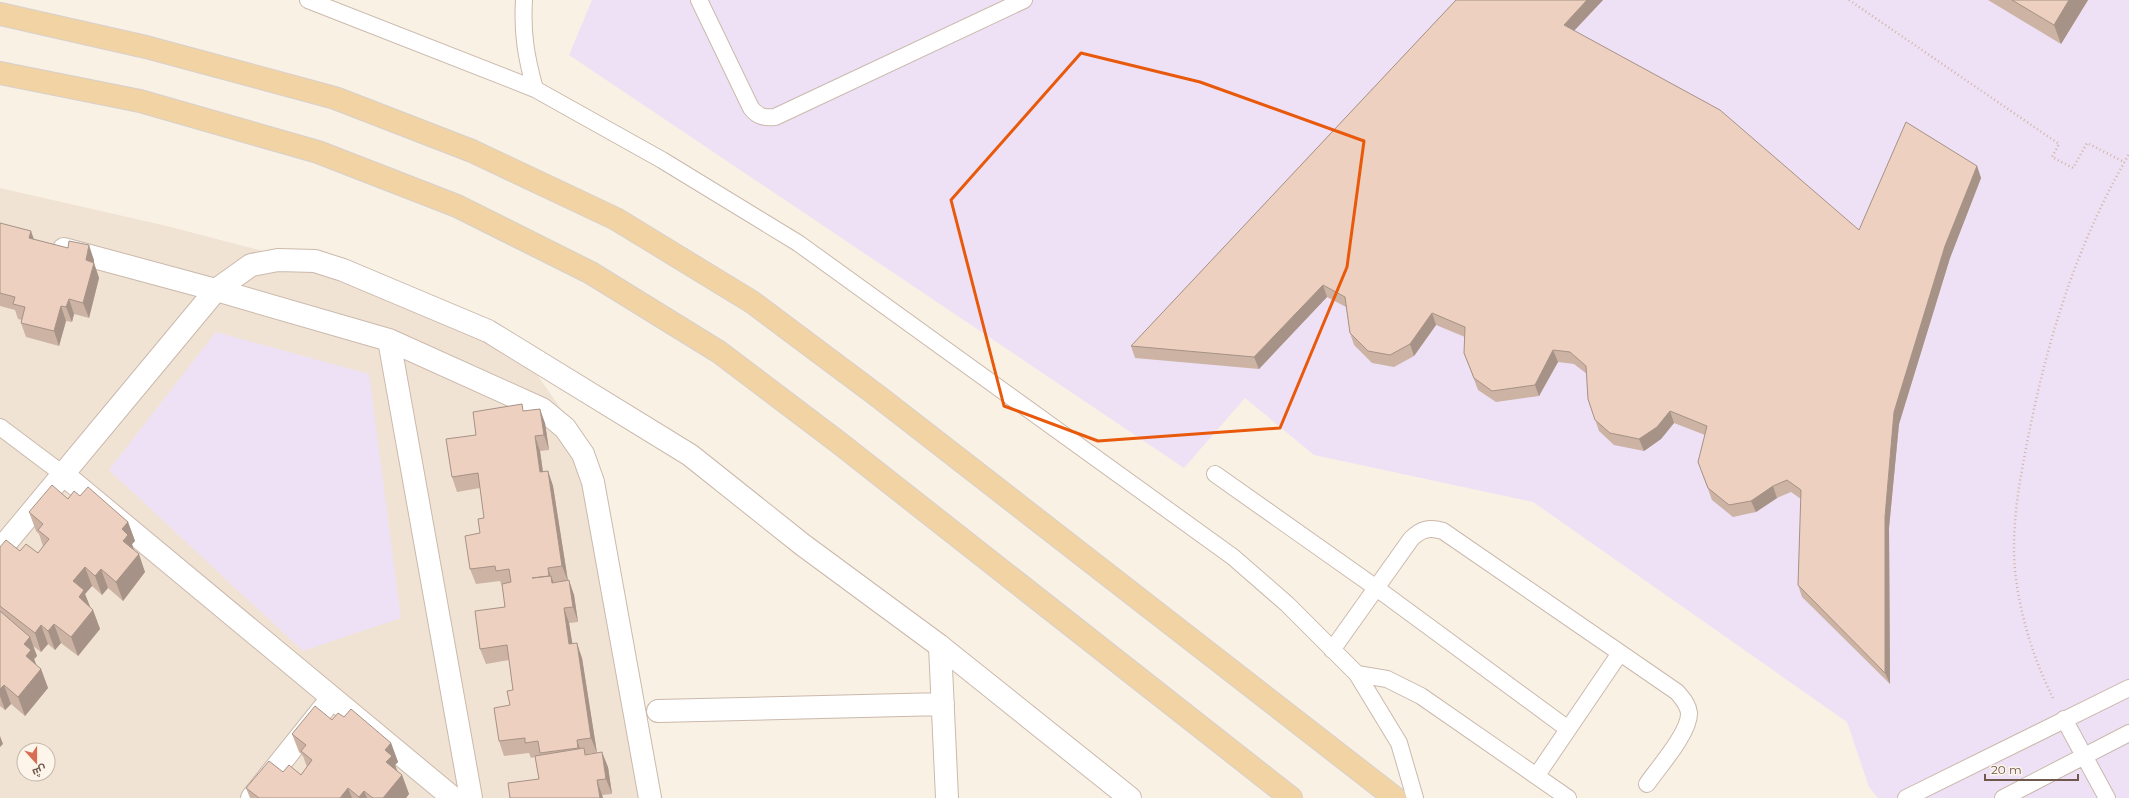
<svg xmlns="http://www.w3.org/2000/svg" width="2129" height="798" font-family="Montserrat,Cairo,sans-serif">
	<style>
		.residential { fill: #f1e3d4; fill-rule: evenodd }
		.education { fill: #eee1f6 }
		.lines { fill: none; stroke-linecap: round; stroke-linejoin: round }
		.service-casing { stroke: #cab9ac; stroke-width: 18 }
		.minor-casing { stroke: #cab9ac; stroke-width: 24 }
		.tertiary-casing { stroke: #cab9ac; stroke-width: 24 }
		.primary-casing { stroke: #d7d0cd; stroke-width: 24 }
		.path { stroke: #d1b3a2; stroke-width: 2.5; stroke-dasharray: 1 3; stroke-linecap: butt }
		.service { stroke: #fff; stroke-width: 16 }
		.minor { stroke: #fff; stroke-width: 22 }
		.tertiary { stroke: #fff; stroke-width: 22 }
		.primary { stroke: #f2d3a3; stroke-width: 22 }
		.wall { fill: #ccb3a4 }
		.shaded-wall { fill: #a69286 }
		.building { fill: #edd0bf; stroke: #a69286 }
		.marked { fill: none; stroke: #e8590c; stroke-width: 3; stroke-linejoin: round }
	</style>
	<rect width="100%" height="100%" fill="#faf1e5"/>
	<path class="residential" d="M0,188l167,38 177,46 183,88 64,92 67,346h-658zM24,750h24v24h-24z"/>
	<path class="education" d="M592,0h1537v798h-251l-9,-11 -22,-65 -314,-220 -219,-47 -69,-57 -61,70 -615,-413z
		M216,332l153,42 32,244 -98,33 -194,-181z"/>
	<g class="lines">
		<defs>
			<path id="service" d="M308,0l227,89 127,71 136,83 435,314 54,47 70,70 42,69 16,55
				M524,0c-2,33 2,57 11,89
				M699,0l52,108c7,9 14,10 24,9l249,-117
				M0,427l64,48
				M1215,474l160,113 193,142
				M1332,650l79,-111c10,-10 18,-12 32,-8l234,161c5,6 11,12 12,21 1,19 -31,55 -42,71
				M1357,674l30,5 34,17 147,102
				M2064,719l43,79
				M1537,775l83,-122
				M1906,798l223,-110
				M2003,798l126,-65"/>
			<path id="minor" d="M64,249l152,41 173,50 153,69 23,19 18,26 10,28 57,316
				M389,340l82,458
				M64,475l389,323
				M0,550l216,-260
				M940,646l7,152
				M658,711l285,-7
				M252,798l80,-100"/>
			<path id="tertiary" d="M216,290l35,-25 27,-5 37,1 28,9 145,61 202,124 113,90 137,101 190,152"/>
			<path id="primary" d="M0,14l146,33 189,51 137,53 144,68 136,83 127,95 516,401
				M0,73l140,28 178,51 139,54 134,67 128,79 119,90 453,356"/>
		</defs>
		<use href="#service" class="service-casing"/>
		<use href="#minor" class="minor-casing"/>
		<use href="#tertiary" class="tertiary-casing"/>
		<use href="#primary" class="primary-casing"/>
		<path class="path" d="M1849,0l210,144 -7,13 21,11 14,-25 37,19
			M2053,698c-20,-40 -33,-83 -38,-127 -4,-47 5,-93 14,-138 20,-100 49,-191 100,-279"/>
		<use href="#service" class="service"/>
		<use href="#minor" class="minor"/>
		<use href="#tertiary" class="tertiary"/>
		<use href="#primary" class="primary"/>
	</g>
	<path class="wall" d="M1456,0h147l-29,31 285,199 118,-64 4,12 -31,80 -51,166 -10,104 1,156 -88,-87 -4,-12 3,-86 -10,-7 -14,6 -21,14 -23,5 -21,-17 -14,-38 7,-27 -31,-12 -13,16 -17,12 -30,-6 -15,-14 -11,-32 -1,-25 -13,-10 -16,-2 -19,34 -43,6 -18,-12 -14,-37 1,-16 -29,-12 -22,31 -20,11 -22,-4 -18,-18 -4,-12 -4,-26 -19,-10 -68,72 -124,-11 -4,-12z
		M1988,0h100l-27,44z
		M0,223l34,16 60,21v3l5,15 -10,40 -15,-4 -2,8 -6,-1 -7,25 -33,-9 -5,-14 1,-3 -4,-1 -3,-9 -15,-4z
		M525,411l20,12 4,27 -9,1 3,21 5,-1 5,15 15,95 6,14 4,27 -9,1 3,21 10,14 15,95 -10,1 21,13 4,27 -10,1 1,3h-93l29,-19 -4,-22 -4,1 -2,-5 -25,3 -5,-15 11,-36 3,-15 -4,-30 -23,4 -6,-15 25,-42 -3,-21 -2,-5 -24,3 -6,-15 10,-36 4,-15 -4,-30 -23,4 -5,-15z
		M80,496l48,26 7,19 -3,3 2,6 11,22 -22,29 -15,-13 -6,7 -10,-9 -7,8 5,13 3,3 7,19 -22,27 -17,-13 -6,7 -7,-6 -7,8 -8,-6 4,10 -3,3 2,6 5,4 7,19 -23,28 -14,-12 -6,6 -5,-4v-159l20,4 18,2 5,-7 -4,-12 -3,-3 -7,-19 39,-13z
		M344,717l47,26 7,19 -3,3 2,7 5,3 7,19 -3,4h-156l-4,-10 55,-13 6,-8 -4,-11 -4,-4 -7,-18z"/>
	<path class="shaded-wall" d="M1587,0h16l-35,37 -4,-12z
		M2069,0h19l-27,44 -7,-19z
		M1977,166l4,12 -31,80 -51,166 -10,104 1,156 -5,-11v-156l9,-105 51,-166z
		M31,231l5,14 -7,-7z
		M89,245l5,15v3l5,15 -10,40 -6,-15 3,-43z
		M1323,285l4,12 -68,72 -5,-12z
		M69,299l5,15 -2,8 -6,-15z
		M61,306l5,15 -7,25 -5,-15z
		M1432,313l4,12 -22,31 -4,-12z
		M1553,350l5,12 -19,34 -4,-11z
		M540,409l5,14 4,27 -5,-15z
		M1670,411l4,12 -13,16 -17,12 -5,-12z
		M535,436l5,15 5,36 -5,-15z
		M548,471l5,15 15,95 -6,-15z
		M1773,486l4,12 -21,14 -5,-11z
		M128,522l7,19 -3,3 3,10 -12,-13 -1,-12z
		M139,554l6,18 -22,29 -7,-19z
		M85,567l7,19 -7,8 6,15 -5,7 -13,-35z
		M548,568l4,12 -1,-4 6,15 -3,-1 -5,-14z
		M101,569l7,19 -6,7 -7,-19z
		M569,580l5,15 4,27 -5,-15z
		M564,608l5,15 6,36 -6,-15z
		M93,610l7,19 -22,27 -7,-19z
		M54,624l7,19 -6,7 -7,-19z
		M41,625l7,19 -7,8 -6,-19z
		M30,637l7,19 -3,3 4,10 -12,-13 -2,-12z
		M577,643l5,15 15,95 -6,-15z
		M41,669l7,19 -23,28 -7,-19z
		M4,685l7,19 -6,6 -5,-14v-7z
		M0,736l3,8 -3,3z
		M577,740l5,15 1,7 -5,-14z
		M391,743l7,19 -3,3 4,10 -13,-13 -1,-12z
		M602,752l6,15 4,27 -6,-15z
		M402,775l7,19 -3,4h-23z
		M597,780l6,18h-3z
		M348,788l4,10h-12z
		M364,791l3,7h-8v-1z"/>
	<path class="building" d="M1456,0h131l-23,25 156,85 139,120 47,-108 71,44 -32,80 -51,166 -9,105v156l-87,-88 3,-95 -14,-10 -14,6 -22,15 -22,4 -21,-17 -10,-26 9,-36 -37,-15 -13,16 -18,12 -29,-6 -15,-13 -7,-21 -2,-33 -16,-14 -17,-2 -18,35 -43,6 -18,-13 -10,-25 1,-26 -33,-14 -22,31 -20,11 -22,-4 -18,-18 -5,-36 -22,-12 -69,72 -123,-11z
		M2012,0h57l-15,25z
		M0,223l31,8 -2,7 39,10 1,-7 20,4 -3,15 8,3 -11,40 -14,-4 -3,8 -5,-1 -7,25 -33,-8 4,-16 -12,-3 2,-7 -15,-4z
		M522,404l1,7 17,-2 4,26 -9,1 5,36 8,-1 14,95 -14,2 1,8 -17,2 19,-2 1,7 17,-3 4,27 -9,1 5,36 8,-1 14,95 -14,2 1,8 -38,5 -2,-12 -13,2v-5l-26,3 -5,-33 16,-3 -3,-14 6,-1 -6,-45 -27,4 -5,-38 30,-4 -3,-23 9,-2 -2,-13 -13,2 -1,-5 -25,3 -5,-33 15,-3 -2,-14 6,-1 -6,-45 -26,4 -6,-38 30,-4 -3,-23z
		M52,485l16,14 6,-8 6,5 8,-9 40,35 -6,7 6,6 -5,6 16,13 -23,28 -15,-13 -6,7 -10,-9 -12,14 11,9 -5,7 14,13 -22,27 -17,-13 -6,7 -7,-6 -6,8 -35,-27v-59l6,-7 14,11 6,-7 12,9 11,-14 -11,-9 5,-6 -14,-12z
		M0,611l30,26 -6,7 7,6 -5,6 15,13 -23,28 -14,-12 -4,4z
		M315,706l17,14 6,-7 6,4 7,-8 40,34 -6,7 7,6 -6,6 16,13 -19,23h-10l-9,-7 -5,6 -11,-9 -8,10h-81l-13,-10 23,-27 14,11 6,-7 12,10 11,-15 -11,-9 5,-6 -14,-11z
		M584,748l1,7 17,-3 4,27 -9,1 3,18h-90l-2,-15 31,-4 -4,-23z"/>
	<path class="marked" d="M1081,53l119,29 164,59 -17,126 -67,161 -182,13 -94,-35 -53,-206z"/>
	<g transform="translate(36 762) rotate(159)"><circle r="19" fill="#fdf5ea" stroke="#c5b6ab"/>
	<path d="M0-3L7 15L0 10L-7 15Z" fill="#d86f55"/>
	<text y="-6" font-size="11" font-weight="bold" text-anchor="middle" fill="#70584d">ش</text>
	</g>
	<path d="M1985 774v6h93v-6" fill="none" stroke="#70584d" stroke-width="2"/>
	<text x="1991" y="774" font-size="12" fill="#70584d" stroke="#fdf5ea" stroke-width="3" paint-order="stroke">20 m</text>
</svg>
